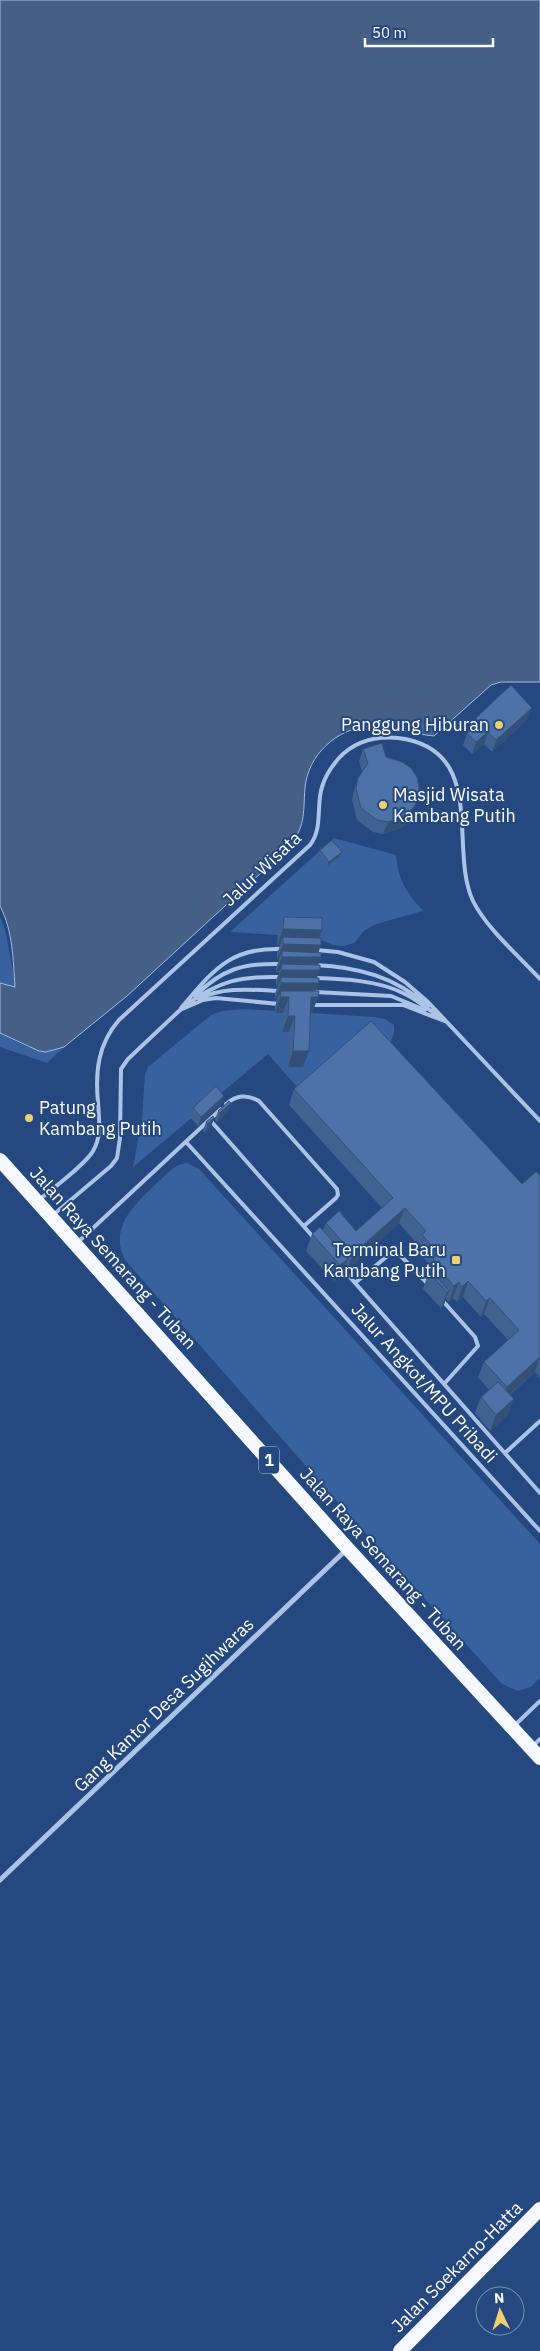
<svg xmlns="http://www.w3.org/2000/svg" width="540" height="2351" font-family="'IBM Plex Sans',sans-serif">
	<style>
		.green { fill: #38629d }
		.water { fill: #455f87; stroke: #9ebde7 }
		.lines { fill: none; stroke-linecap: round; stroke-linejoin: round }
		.service { stroke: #aac3e6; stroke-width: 4 }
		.minor { stroke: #aac3e6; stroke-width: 5 }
		.trunk { stroke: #f5f8fe; stroke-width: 14 }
		.wall { fill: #416290 }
		.shaded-wall { fill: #355076 }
		.building { fill: #4c72a8; stroke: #355076 }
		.poi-dot { fill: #f0cf6e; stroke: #24487f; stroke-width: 2 }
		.labels { text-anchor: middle; stroke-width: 4; stroke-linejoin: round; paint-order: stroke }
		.shield { fill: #24487f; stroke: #bdc8d9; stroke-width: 1 }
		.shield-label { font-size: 16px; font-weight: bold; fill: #fff }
		.poi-label { font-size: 18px; fill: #fff; stroke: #24487f; text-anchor: end }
		.street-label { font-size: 18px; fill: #fff; stroke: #24487f }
	</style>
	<rect width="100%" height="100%" fill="#24487f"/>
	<path class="green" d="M334,838l62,17c2,25 11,38 27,56l-47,13 -12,7 -10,12 -10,3 -11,-1 -19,-8 -84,-5z
		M0,917l5,12 11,58 -16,-4z
		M244,1009l131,8 10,2 9,6v9l-7,15 -83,46 -36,-41 -135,113 9,-49 3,-43 3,-8 63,-52 11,-4z
		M0,1033c26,13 35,22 64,14l-17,16 -47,-16z
		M187,1163l12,6 341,375v134l-9,9 -13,4 -16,-7 -161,-178 -216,-246c-17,-33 11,-57 33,-78 9,-8 16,-18 29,-19z"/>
	<path class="water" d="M0,0h540v682h-39l-10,3 -57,51c-22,-2 -44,-11 -65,-10 -33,3 -61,29 -64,62 -2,27 1,39 -18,61l-160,147 -63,51 -18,5 -7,-1 -39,-18v-50l15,4c-2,-28 -2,-56 -15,-81z"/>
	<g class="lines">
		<path class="service" d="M316,950l22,2 36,10 31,20 23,20 112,119
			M315,965c44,2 80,12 113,41
			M314,978c28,1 63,2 89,15 13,6 24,15 36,24
			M315,992l76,4 34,14
			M195,996c27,-27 48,-33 86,-32
			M199,999c24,-13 56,-9 82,-8
			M186,1005c33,-24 54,-29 94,-28
			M311,1005h92l44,17
			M181,1008c32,-37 48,-61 101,-59
			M226,1104c11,-9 20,-10 33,-3l78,88 1,6 -2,3 -32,28
			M210,1120l104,118
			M186,1142l354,389
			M39,1200c14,-12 46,-35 54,-49 9,-15 6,-32 5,-49 -3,-30 0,-58 21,-82l191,-175c13,-16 6,-40 12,-58 3,-11 10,-21 17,-29 16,-17 37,-22 59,-20 91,11 50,111 75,163 14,28 46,55 67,78
			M53,1215l58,-49 6,-8 3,-20 1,-69 7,-10 52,-49 23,-10 13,-2 63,6
			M78,1242l143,-133
			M341,1267l199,226
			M355,1283l36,-30 5,-2 33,34
			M442,1300l33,37 3,9 -34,38
			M505,1453l35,-32
			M515,1725l25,-24
			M533,1746l7,-7"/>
		<path class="minor" d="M0,1880l347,-331"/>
		<path class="trunk" d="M0,1160l348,389 192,209
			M400,2351l140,-142"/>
	</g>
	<path class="wall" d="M476,718l51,2 -35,32 -8,-8 -12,10 -9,-9 4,-12 5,-4z
		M363,749l23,8 28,53 -4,9 -7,8 -20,7 -10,-2 -16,-12 -5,-20 2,-10 4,-12 4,-6 -3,-11z
		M320,850l20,6 -13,10 -9,-12z
		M284,917l38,13 -3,7 -1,16 3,4 -3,8 -1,13 2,5 -3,8 2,6 -6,16h-2l-7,54h-15l1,-35h-7l1,-19h-8v-6l2,-8h-2v-6l3,-7h-2v-6l3,-7h-3v-6l3,-7h-2v-7l3,-7h-3l1,-13z
		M294,1089l228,95 18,-9v203l-5,-6 -25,23 -2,20 -18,16 -15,-18 6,-16 8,-7 -11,-13 6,-15 24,-22 -24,-26 -3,3 -18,-20 -6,5 -4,-4 -4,4 -3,-3 -3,8 -2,1 -18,-19 8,-23 -15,-16 2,-5 -19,-22 -52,47 -2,-3 -3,8 -8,6 -28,-30 6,-17 11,-4 3,-7 30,8 26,-23 -93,-103z
		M224,1096l-3,8 -23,22 -9,-10 4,-8z
		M218,1111l10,1 -11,10 -2,-2z
		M206,1122l5,5 -6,6 -2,-2z"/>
	<path class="shaded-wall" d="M532,708l-5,12 -35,32 4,-12z
		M488,732l-4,12 -12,10 4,-12z
		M419,798l-9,21 -7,8 -20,7 5,-12z
		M342,852l-2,4 -13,10 2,-4z
		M283,929l39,1 -6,15h5l-4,12h4l-5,13h4l-5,13h4l-5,14h4l-6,16h-7l-16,-16 -6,16h-8l5,-16 1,-6 -4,8h-2l6,-16v-6l-3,9h-2l5,-16 1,-6 -3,9h-3l6,-16v-6l-3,9h-2l6,-16v-7l-3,9h-3z
		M288,1016h7l-6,16h-7z
		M293,1051h16l-6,16h-15z
		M224,1096l-3,8 -23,22 3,-9z
		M231,1103l-3,9 -11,10 3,-9z
		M214,1118l-3,9 -6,6 3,-9z
		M405,1208l-6,15 -52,47 6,-16z
		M348,1259l-6,16 -8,6 6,-16z
		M468,1281l-5,16 -6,5 5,-15z
		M459,1282l-6,16 -4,4 5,-16z
		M449,1291l-6,16 -2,1 6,-16z
		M490,1298l-6,16 -3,3 5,-16z
		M540,1357l-5,15 -34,30 6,-15z
		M514,1399l-6,16 -18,16 6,-16z"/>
	<path class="building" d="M511,685l21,23 -36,32 -8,-8 -12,10 -9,-9 12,-11 -3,-4z
		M382,743l4,14 16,5 9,6 6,9 2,10v11l-5,9 -7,8 -19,7 -11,-2 -16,-12 -5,-20 2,-10 10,-15 -5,-14z
		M332,840l10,12 -13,10 -9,-12z
		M284,917l38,1v12l-39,-1z
		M283,937l38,1v7l-38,-1z
		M282,951l39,2v4h-39z
		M282,964l38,1v5h-39z
		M281,977l38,1v5h-38z
		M281,991h38l-1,6h-7l-2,54h-16l2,-35h-7l1,-19h-9z
		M371,1021l151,163 14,-12 4,3v182l-33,30 -23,-25 35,-32 -29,-32 -4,3 -18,-20 -6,6 -3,-5 -5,4 -18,-20 2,-2 -5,-5 6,-5 -17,-19 4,-4 -21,-23 -52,46 -27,-31 13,-12 17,20 37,-33 -99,-109z
		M216,1086l8,10 -23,21 -8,-9z
		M229,1101l2,2 -11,10 -2,-2z
		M213,1116l1,2 -6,6 -2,-2z
		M320,1227l28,32 -8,6 -28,-31z
		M431,1271l18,20 -2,1 -18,-20z
		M498,1382l16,17 -18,16 -15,-18z"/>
	<g class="poi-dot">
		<circle cx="499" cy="725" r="5"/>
		<circle cx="383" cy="805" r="5"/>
		<circle cx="29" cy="1118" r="5"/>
		<rect x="451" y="1255" width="10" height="10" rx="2.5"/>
	</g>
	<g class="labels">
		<rect class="shield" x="259" y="1446.5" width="20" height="27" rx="4"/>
		<g class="shield-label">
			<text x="269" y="1466">1</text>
		</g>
		<g class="poi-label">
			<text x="489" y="731">Panggung Hiburan</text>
			<text x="393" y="801" text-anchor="start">Masjid Wisata<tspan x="393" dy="21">Kambang Putih</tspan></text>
			<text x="39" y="1114" text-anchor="start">Patung<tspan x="39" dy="21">Kambang Putih</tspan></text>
			<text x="446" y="1256">Terminal Baru<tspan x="446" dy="21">Kambang Putih</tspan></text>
		</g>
		<g class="street-label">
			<text transform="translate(262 869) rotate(-43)" y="6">Jalur Wisata</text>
			<text transform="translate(113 1258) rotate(48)" y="6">Jalan Raya Semarang - Tuban</text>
			<text transform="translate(424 1383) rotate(48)" y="6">Jalur Angkot/MPU Pribadi</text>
			<text transform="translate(383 1559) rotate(48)" y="6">Jalan Raya Semarang - Tuban</text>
			<text transform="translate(164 1705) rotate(-44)" y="6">Gang Kantor Desa Sugihwaras</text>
			<text transform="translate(457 2267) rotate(-45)" y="6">Jalan Soekarno-Hatta</text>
		</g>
	</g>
	<g transform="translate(500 2311) rotate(356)"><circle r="24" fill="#24487f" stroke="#7c91b2"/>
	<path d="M0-4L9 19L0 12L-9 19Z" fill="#f0cf6e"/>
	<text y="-8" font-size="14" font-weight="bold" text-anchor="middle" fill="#ffffff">N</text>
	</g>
	<path d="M365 38v8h128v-8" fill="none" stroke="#ffffff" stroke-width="2.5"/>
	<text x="372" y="38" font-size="15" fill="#ffffff" stroke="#24487f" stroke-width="4" paint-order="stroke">50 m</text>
</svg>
